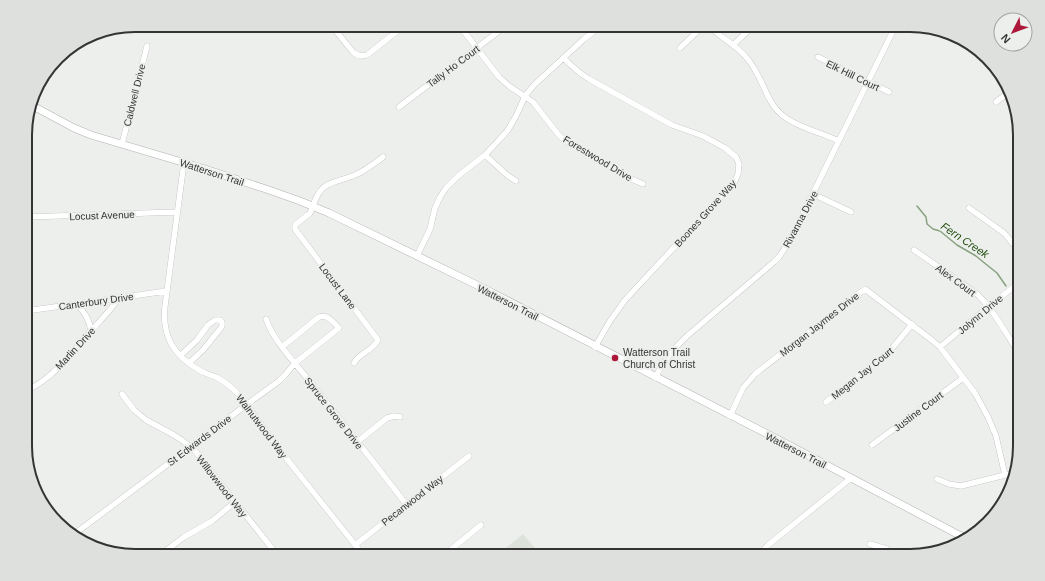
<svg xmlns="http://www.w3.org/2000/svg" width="1045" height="581" font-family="Helvetica,sans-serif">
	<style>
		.built { fill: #dde3db }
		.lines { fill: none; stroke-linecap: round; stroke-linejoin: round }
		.stream { stroke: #88a181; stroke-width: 1.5 }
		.minor-casing { stroke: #b1b3b1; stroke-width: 6 }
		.major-casing { stroke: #b1b3b1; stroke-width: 8 }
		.minor { stroke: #fff; stroke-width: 5.5 }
		.major { stroke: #fff; stroke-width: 7 }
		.poi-dot { fill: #ad183a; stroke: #edefec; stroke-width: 1.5 }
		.labels { text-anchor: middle; stroke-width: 4; stroke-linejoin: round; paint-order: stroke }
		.street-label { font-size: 10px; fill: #333433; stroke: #edefec }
		.poi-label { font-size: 10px; fill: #333433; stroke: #edefec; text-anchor: start }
		.water-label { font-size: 11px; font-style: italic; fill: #235013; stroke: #edefec }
		.rim { fill: none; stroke: #333433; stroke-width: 2 }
	</style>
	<rect width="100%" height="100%" fill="#edefec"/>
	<path class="built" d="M523,534l19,22h-46z"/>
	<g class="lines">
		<path class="stream" d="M917,206l9,11 1,7 6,5 7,2 17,14 19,11 6,5 15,12 9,13
			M1014,296l6,6"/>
		<defs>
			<path id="minor" d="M331,25l22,27c4,4 8,5 14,3l38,-30
				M459,25l40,52 10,9 24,16 25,32 5,5 66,39 14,6
				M708,25c11,12 27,19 38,32 11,12 16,28 24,43 9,17 23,23 41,30 9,3 19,7 28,11
				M888,25l7,3
				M733,45l21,-20
				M680,48l24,-23
				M818,57l71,35
				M563,58l17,15 9,6 83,46 31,11 22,12 11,9 3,7 -1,10 -4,9 -109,117 -15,21 -15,26
				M996,102l12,-9
				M399,107l108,-82
				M122,144l25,-98
				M485,155l22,20 9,6
				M185,163l-2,7 -18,136c-3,30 8,49 34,64 5,3 11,5 17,7 9,5 17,11 24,19l43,58 81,102
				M1019,170l1,1
				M813,194l38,18
				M313,206l-3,7 -15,12v4l83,111c-4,10 -19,13 -24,23
				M313,206c8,-26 20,-22 42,-31 10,-4 20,-12 28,-18
				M969,208l35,25 16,19
				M26,217l151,-5
				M914,250l62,43c18,17 30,41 44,62
				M417,256l13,-27 5,-21 5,-11 6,-9 12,-12 27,-21 23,-25 9,-16 8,-18 9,-11 50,-46 18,-14
				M76,304c9,8 13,15 15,27
				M26,311l141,-20
				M266,319c8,23 31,46 46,65 32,40 63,80 94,120
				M940,347l48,-40 32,-25
				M181,355l16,-15 11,-15 7,-5h5l2,2v4l-2,3 -17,21 -14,13
				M655,378c8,-17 19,-30 32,-42l87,-74 5,-5 10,-15 107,-217
				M26,391c8,-4 16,-9 23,-15 15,-12 27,-29 40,-43 11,-12 21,-22 30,-35
				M122,394l12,16 12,10 28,15 9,6 12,10 83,105
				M826,402l63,-50 15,-18 8,-10
				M730,416l13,-28 12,-14 110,-85 68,52 7,6 35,46 13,24 8,19 9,39
				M357,442l30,-24 7,-2 6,1
				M872,445l91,-67
				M937,479l12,5 12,2 44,-11 8,-1
				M73,535l123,-92 50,-38 33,-24 6,-6 10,-12 44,-35c-6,-6 -11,-14 -20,-11l-37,30
				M870,544l17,5 5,7
				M355,545l114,-89
				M159,556l25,-19 28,-16 23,-19
				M443,556l38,-31
				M758,556l10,-11 83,-67"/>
			<path id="major" d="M31,105l43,23 17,7 111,33 64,21 34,12 29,12 154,75 302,155 174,92 9,3"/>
		</defs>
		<use href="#minor" class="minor-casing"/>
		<use href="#major" class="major-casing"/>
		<use href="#minor" class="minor"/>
		<use href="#major" class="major"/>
	</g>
	<circle class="poi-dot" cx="615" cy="358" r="4"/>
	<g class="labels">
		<g class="street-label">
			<text transform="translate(453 66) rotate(-37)" y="4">Tally Ho Court</text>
			<text transform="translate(853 75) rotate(26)" y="4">Elk Hill Court</text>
			<text transform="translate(134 95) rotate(-76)" y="4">Caldwell Drive</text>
			<text transform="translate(598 158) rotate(31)" y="4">Forestwood Drive</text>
			<text transform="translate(212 172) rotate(18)" y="4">Watterson Trail</text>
			<text transform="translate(705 213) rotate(-48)" y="4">Boones Grove Way</text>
			<text transform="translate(102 215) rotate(-2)" y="4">Locust Avenue</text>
			<text transform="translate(800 219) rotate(-62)" y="4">Rivanna Drive</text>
			<text transform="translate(956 280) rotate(36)" y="4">Alex Court</text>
			<text transform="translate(338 286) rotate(53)" y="4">Locust Lane</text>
			<text transform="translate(96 301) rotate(-8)" y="4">Canterbury Drive</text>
			<text transform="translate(508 302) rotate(27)" y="4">Watterson Trail</text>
			<text transform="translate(980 314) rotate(-40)" y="4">Jolynn Drive</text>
			<text transform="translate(819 324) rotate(-38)" y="4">Morgan Jaymes Drive</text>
			<text transform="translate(75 348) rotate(-47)" y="4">Marlin Drive</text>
			<text transform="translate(862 373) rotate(-39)" y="4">Megan Jay Court</text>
			<text transform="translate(918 411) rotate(-37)" y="4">Justine Court</text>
			<text transform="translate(334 413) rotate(52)" y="4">Spruce Grove Drive</text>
			<text transform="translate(262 426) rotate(53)" y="4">Walnutwood Way</text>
			<text transform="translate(199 440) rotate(-37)" y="4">St Edwards Drive</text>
			<text transform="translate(796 450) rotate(27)" y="4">Watterson Trail</text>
			<text transform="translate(222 486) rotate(52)" y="4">Willowwood Way</text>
			<text transform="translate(412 500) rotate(-38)" y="4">Pecanwood Way</text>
		</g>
		<g class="poi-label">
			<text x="623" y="356">Watterson Trail<tspan x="623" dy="12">Church of Christ</tspan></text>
		</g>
		<g class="water-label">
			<text transform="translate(965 240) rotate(34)" y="4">Fern Creek</text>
		</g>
	</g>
	<path d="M0 0H1045V581H0ZM135 32H910A103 103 0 0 1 1013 135V446A103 103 0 0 1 910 549H135A103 103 0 0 1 32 446V135A103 103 0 0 1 135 32Z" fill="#dee0dd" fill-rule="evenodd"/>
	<path class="rim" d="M135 32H910A103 103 0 0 1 1013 135V446A103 103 0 0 1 910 549H135A103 103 0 0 1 32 446V135A103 103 0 0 1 135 32Z"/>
	<g transform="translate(1013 32) rotate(228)"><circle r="19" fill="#edefec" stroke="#a3a4a2"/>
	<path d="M0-3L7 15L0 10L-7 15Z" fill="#ad183a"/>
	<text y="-6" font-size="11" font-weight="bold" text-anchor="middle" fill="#333433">N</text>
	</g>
</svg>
